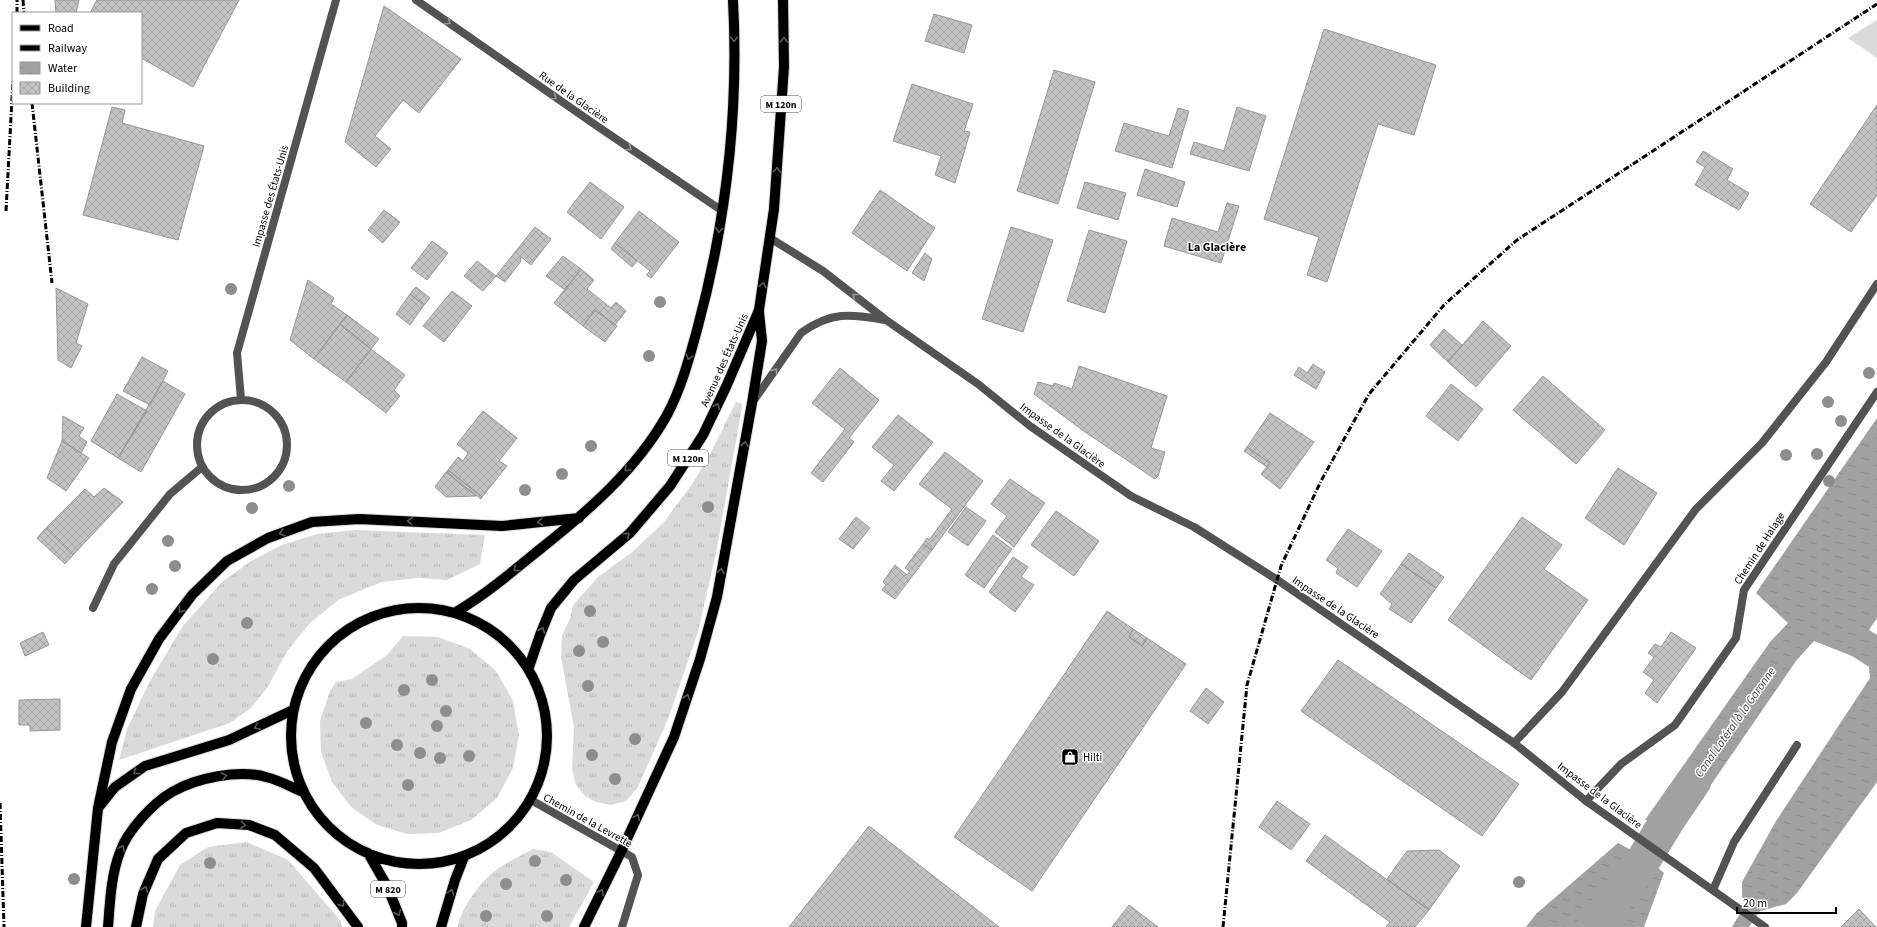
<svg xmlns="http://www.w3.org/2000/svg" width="1877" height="927" font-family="'Source Sans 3',sans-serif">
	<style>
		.grass { fill: url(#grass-tufts) }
		.garden { fill: #dadada }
		.water { fill: url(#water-ripples) }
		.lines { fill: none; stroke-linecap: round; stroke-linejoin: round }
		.canal { stroke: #a1a1a1; stroke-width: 35 }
		.building { fill: url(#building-cross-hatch); stroke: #979797 }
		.primary-casing { stroke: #dbdbdb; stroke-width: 12 }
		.lane { stroke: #535353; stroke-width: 8 }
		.street { stroke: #535353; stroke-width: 8 }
		.primary { stroke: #000; stroke-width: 10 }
		.rail { stroke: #000; stroke-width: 3; stroke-dasharray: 6 2 1 2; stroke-linecap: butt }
		.tree { fill: #8e8e8e }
		.oneway { stroke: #989898 }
		.oneway2 { stroke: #595959 }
		.labels { text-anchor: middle; stroke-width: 3; stroke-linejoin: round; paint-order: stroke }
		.shield { fill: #fff; stroke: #4c4c4c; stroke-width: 1 }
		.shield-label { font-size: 10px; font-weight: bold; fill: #000 }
		.street-label { font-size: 11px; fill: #000; stroke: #fff }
		.poi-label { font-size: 11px; fill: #000; stroke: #fff; text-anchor: start }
		.neighbourhood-label { font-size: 12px; font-weight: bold; fill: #000; stroke: #fff }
		.water-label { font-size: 12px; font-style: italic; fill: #424242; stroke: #fff }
	</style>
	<defs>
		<pattern id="grass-tufts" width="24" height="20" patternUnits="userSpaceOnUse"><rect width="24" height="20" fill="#dadada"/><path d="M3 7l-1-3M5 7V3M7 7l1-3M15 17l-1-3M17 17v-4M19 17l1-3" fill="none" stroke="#b9b9b9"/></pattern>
		<pattern id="water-ripples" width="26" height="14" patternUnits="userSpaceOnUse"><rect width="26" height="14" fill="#a1a1a1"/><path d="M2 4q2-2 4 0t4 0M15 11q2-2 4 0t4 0" fill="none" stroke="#898989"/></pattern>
		<pattern id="building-cross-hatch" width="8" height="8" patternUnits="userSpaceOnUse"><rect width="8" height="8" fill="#c3c3c3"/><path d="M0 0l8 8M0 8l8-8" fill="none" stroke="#a6a6a6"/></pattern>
	</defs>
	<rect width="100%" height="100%" fill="#fff"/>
	<path class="grass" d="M736,402l5,1 1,4 -26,146 -18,79 -30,87 -30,68 -12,14 -15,4 -15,-3 -11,-6 -9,-11 -4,-16 2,-42 -13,-70 1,-22 8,-16 3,-14 25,-28 33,-24 32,-30 30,-40 18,-31z
		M355,530l130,5 -5,29 -33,16 -29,-2 -36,4 -42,17 -29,23 -23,28 -21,38 -16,20 -21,15 -111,37 8,-31 24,-50 32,-53 39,-44 29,-21 31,-16 35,-11z
		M403,636l35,1 32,12 26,22 17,30 6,34 -6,33 -16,30 -26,22 -32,13 -32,1 -30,-9 -26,-18 -19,-25 -11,-30 -1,-31 10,-30 6,-9 16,-3 35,-24z
		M247,842l41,18 52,60 2,7h-189l2,-16 25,-46 28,-18z
		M533,849l18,3 43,30 -25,45h-111c2,-16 20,-42 32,-52 13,-11 28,-18 43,-26z"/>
	<path class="garden" d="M1877,20v38l-29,-20z"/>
	<path class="water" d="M1877,418v200l-8,12 8,5v147l-80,111 -11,11 -26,7 -11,16h-17l15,-25 -5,-5v-15l34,-61 94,-143 -1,-11 -17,-11 -38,-15 -18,20 -123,179 -6,-19 -22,-1 125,-178 18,-19 -32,-30z
		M1645,823l20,1 6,19 -14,24 7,6 -20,54h-118l10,-13 82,-71 13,7z"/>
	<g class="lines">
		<path class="canal" d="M1594,927l50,-68 23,-38 27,-40"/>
	</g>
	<path class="building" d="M55,0h24l-3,13h-20z
		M97,0h142l-46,87 -52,-29v-45h-51z
		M384,6l77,53 -42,54 -16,-13 -28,36 16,13 -15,18 -31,-25z
		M934,14l38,11 -8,28 -39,-12z
		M1324,29l112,36 -22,70 -36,-11 -51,158 -20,-7 12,-38 -55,-18z
		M1054,70l41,12 -37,122 -41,-13z
		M912,84l61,20 -9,27 6,1 -15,51 -20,-8 6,-19 -48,-15z
		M1877,105v90l-26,37 -41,-28z
		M112,107l13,3 -3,13 82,23 -26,94 -95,-25z
		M1237,107l29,9 -17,55 -59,-17 4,-12 30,9z
		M1178,108l11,3 -17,57 -57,-17 9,-28 45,13z
		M1703,151l30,18 -6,11 22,13 -10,17 -44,-25 10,-18 -9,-5z
		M1145,169l40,13 -8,25 -40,-12z
		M590,182l34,25 -23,32 -34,-27z
		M1085,182l41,11 -8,27 -41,-12z
		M880,190l55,38 -28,43 -55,-38z
		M1227,203l12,3 -18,57 -57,-17 8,-28 46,14z
		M384,210l16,12 -17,21 -15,-13z
		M639,211l40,31 -28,36 -5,-3 4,-4 -35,-28z
		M535,227l16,12 -20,26 -11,-9 1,5 -16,21 -9,-6z
		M1011,227l42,13 -30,92 -41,-13z
		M1089,230l38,11 -22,72 -38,-12z
		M432,241l16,12 -21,27 -16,-12z
		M615,243l22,18 -5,6 -21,-18z
		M925,253l7,6 -8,22 -12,-8z
		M563,256l18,13 -16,21 -19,-14z
		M477,261l19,15 -13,15 -19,-15z
		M581,269l13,11 -7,9 24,19 5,-6 10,9 -11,14 -20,-15 -12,16 -29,-23z
		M308,280l26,18 -3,6 16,11 -33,44 -24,-19z
		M416,287l14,11 -6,7 -14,-11z
		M56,288l32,16 -12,39 6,3 -11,22 -13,-8z
		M452,291l20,15 -28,36 -21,-16z
		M410,294l14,11 -14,20 -14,-11z
		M595,310l22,16 -12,16 -22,-16z
		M347,315l32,24 -8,10 -31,-25z
		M1483,321l28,25 -35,41 -28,-25z
		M340,324l31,25 -25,33 -32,-23z
		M1444,329l18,16 -14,17 -18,-17z
		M371,349l34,26 -11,15 6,6 -14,17 -40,-31z
		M142,357l26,14 -18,34 -27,-14z
		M1313,364l12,8 -9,17 -22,-14 5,-8 8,6z
		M1079,366l88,30 -16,52 14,4 -7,24 -3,3 -70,-47 -51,-38 4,-12 15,4 1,-3 18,6z
		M840,368l39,32 -30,38 5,4 -31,40 -12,-9 34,-44 -33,-26z
		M1543,376l62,54 -29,34 -63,-54z
		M163,381l22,13 -44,78 -23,-14z
		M1451,384l32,25 -25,32 -32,-25z
		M117,394l30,17 -29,47 -27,-17z
		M483,411l34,27 -18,23 8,5 -25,31 -34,-27 10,-13 5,4 5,-8 -11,-9z
		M1270,413l44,29 -34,47 -19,-15 9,-11 -23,-16z
		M898,415l35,27 -39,49 -13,-10 13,-16 -22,-18z
		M63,416l21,12 -5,8 8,6 -6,11 -19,-12z
		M62,441l27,17 -23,33 -19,-13z
		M1247,447l23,16 -3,4 -23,-16z
		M945,452l38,29 -51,69 -9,-6 4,-6 2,2 23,-31 -33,-25z
		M1618,468l39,25 -33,52 -39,-27z
		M448,470l34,27 -1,2 -35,-27z
		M446,472l30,24 -30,1 -11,-10z
		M1010,479l35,24 -31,44 -19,-15 12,-16 -16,-12z
		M104,488l19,14 -50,53 -27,-27 39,-39 9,8z
		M966,507l20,14 -18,25 -20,-14z
		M1056,511l43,30 -25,35 -43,-31z
		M856,517l14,11 -17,21 -14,-10z
		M1522,517l40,28 -18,24 44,31 -57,80 -83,-60z
		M46,528l27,27 -8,9 -28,-26z
		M1348,529l34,22 -25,36 -21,-14 2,-5 -12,-8z
		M993,535l19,14 -28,39 -19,-13z
		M923,544l9,6 -37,49 -13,-9 4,-5 -3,-3 12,-17 12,10 3,-4 -5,-3z
		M1409,553l35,24 -8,11 -35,-24z
		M1013,557l15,10 -7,10 13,8 -19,27 -26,-20z
		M1401,564l35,24 -25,35 -22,-14 3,-5 -12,-10z
		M1107,611l26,18 -4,8 13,9 5,-8 39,26 -154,227 -78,-54z
		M1133,629l14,9 -5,8 -13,-9z
		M43,632l6,13 -24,11 -5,-13z
		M1671,632l25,16 -39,55 -12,-10 9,-13 -11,-8 11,-15 -6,-4 7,-9 6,3z
		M1338,660l181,124 -37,52 -181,-125z
		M1206,688l18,14 -16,22 -18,-13z
		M60,699v31l-30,1v-6h-11v-25z
		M1277,801l33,23 -19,26 -32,-23z
		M869,826l130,101h-210z
		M1325,835l104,75 -14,17h-29l4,-5 -84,-61z
		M1439,850l21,16 -31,44 -42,-31 20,-28z
		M1129,905l29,22h-46z
		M1859,909l17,18h-35z"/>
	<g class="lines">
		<defs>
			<path id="primary" d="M291 736a128 128 0 1 1 256 0a128 128 0 1 1-256 0Z
				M456,612c30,-18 56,-40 83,-62 48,-38 98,-81 128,-135 14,-26 22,-56 30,-85 29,-107 42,-219 36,-330
				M529,667l11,-32 11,-27 23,-28 56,-47 40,-47 33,-51 23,-48 33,-77 15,-101 10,-142 -1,-67
				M99,807l16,-20 30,-21 84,-26 64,-30
				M368,853l19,33 15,37v4
				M86,927l12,-119 14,-66 19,-53 28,-50 33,-44 35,-34 41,-23 44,-16 47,-3 143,7 77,-8
				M108,927c2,-25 3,-52 12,-75 7,-21 33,-49 52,-60 24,-14 67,-23 94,-15 13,3 25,10 37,15
				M136,927l7,-33 15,-35 28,-26 31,-10 32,2 26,10 39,33 44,59
				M441,927l14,-47 9,-23
				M584,927l37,-75 53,-115 26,-78 17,-62 35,-194 10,-62 -3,-29"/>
		</defs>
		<use href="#primary" class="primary-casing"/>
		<path class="lane" d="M1514,743l48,-51 134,-183 66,-66 64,-81 51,-78
			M1586,801l35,-37 54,-39 61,-87 8,-48 133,-198
			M1713,890l21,-48 63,-97"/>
		<path class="street" d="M416,0l181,126 124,84
			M770,238l53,33 63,49 92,64 52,42 101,70 63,31 82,52 238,164 72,58 179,126
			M241,399l-4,-46 99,-353
			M197 445a45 45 0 1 1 90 0a45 45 0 1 1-90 0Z
			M752,403l49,-70c30,-22 49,-19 84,-13
			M93,608l21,-44 56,-70 32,-27
			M531,800l101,57 6,18 -16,52"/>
		<use href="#primary" class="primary"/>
		<path class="rail" d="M23,0l1,13
			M17,13v-13
			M32,103l20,180
			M6,211l7,-131
			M0,803l4,124
			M1223,927l24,-242 34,-119 40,-85 48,-87 75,-89 73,-65 360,-236"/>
	</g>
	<g class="tree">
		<circle cx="231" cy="289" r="6"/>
		<circle cx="660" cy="302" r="6"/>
		<circle cx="649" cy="356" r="6"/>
		<circle cx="1869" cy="373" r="6"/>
		<circle cx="1828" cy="402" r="6"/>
		<circle cx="1841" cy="421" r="6"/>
		<circle cx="591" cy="446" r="6"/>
		<circle cx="1817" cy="454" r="6"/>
		<circle cx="1786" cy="455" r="6"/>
		<circle cx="562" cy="474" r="6"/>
		<circle cx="1829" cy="481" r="6"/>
		<circle cx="289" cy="486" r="6"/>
		<circle cx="525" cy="490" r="6"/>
		<circle cx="708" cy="507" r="6"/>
		<circle cx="252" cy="508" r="6"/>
		<circle cx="168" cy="541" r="6"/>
		<circle cx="175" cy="566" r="6"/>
		<circle cx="152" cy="589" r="6"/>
		<circle cx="590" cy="611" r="6"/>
		<circle cx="247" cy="623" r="6"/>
		<circle cx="603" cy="642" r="6"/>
		<circle cx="579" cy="651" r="6"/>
		<circle cx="213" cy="659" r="6"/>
		<circle cx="432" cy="680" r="6"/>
		<circle cx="588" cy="686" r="6"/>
		<circle cx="404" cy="690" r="6"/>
		<circle cx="446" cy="711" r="6"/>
		<circle cx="366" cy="723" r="6"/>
		<circle cx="437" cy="726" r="6"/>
		<circle cx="635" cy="739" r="6"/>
		<circle cx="397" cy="745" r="6"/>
		<circle cx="420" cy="753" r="6"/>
		<circle cx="592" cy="755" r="6"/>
		<circle cx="469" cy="756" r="6"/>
		<circle cx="440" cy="758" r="6"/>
		<circle cx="615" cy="779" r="6"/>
		<circle cx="408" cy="785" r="6"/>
		<circle cx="535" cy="861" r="6"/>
		<circle cx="210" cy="863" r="6"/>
		<circle cx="74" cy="879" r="6"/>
		<circle cx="566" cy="880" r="6"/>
		<circle cx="1519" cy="882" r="6"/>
		<circle cx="506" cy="884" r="6"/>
		<circle cx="486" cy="916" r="6"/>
		<circle cx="547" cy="916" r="6"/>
	</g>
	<defs><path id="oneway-chevron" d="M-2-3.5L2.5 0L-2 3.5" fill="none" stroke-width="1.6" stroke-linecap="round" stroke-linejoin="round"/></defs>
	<g class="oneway">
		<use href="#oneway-chevron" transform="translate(448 22) rotate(35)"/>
		<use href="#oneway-chevron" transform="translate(554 97) rotate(35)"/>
		<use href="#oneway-chevron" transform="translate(629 148) rotate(34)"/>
		<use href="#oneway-chevron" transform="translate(855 296) rotate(-142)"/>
		<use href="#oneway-chevron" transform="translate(775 371) rotate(-55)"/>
	</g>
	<g class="oneway2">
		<use href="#oneway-chevron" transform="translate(734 39) rotate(90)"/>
		<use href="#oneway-chevron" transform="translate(784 40) rotate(-91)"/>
		<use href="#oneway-chevron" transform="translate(777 170) rotate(-86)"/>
		<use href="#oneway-chevron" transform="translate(719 230) rotate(96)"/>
		<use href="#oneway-chevron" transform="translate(763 285) rotate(-80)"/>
		<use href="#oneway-chevron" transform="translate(689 357) rotate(106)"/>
		<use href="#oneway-chevron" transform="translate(717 406) rotate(-64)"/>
		<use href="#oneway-chevron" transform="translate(745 444) rotate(-80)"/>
		<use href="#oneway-chevron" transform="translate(627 469) rotate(135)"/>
		<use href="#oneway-chevron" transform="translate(410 521) rotate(-177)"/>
		<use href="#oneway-chevron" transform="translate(540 522) rotate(174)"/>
		<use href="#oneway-chevron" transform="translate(282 533) rotate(161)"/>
		<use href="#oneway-chevron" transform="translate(627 535) rotate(-42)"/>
		<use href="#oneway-chevron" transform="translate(516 569) rotate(141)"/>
		<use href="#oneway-chevron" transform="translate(721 571) rotate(-80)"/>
		<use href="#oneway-chevron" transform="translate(181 610) rotate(127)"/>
		<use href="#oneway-chevron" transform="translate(542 630) rotate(-67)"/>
		<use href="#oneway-chevron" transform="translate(687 697) rotate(-71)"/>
		<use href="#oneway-chevron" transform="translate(257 727) rotate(155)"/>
		<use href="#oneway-chevron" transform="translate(136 772) rotate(144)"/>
		<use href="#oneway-chevron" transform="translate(224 776) rotate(-11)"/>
		<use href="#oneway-chevron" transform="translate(637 817) rotate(-66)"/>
		<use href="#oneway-chevron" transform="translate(243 825) rotate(5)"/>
		<use href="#oneway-chevron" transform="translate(122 848) rotate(-64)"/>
		<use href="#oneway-chevron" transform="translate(145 889) rotate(-68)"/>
		<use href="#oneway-chevron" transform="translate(451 892) rotate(-72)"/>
		<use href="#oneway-chevron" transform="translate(601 892) rotate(-63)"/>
		<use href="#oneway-chevron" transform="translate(342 904) rotate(52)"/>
		<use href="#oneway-chevron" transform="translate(398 913) rotate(68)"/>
	</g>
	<defs>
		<symbol id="shop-square" viewBox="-11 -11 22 22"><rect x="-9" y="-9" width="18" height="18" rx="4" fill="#000" stroke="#fff"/><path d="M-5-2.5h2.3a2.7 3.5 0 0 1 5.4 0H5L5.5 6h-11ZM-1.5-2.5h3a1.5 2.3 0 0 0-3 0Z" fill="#fff"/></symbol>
	</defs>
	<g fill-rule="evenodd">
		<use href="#shop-square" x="1060" y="747" width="20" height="20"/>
	</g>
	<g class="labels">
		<g class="shield">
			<rect x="761" y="96" width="40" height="16" rx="3"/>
			<rect x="668" y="450" width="40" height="16" rx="3"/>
			<rect x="371" y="881" width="34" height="16" rx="3"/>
		</g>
		<g class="shield-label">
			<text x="781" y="108">M 120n</text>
			<text x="688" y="462">M 120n</text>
			<text x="388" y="893">M 820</text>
		</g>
		<g class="street-label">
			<text transform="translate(574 97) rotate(35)" y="4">Rue de la Glacière</text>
			<text transform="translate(270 196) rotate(-74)" y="4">Impasse des États-Unis</text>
			<text transform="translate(724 360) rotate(-66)" y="4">Avenue des États-Unis</text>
			<text transform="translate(1063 435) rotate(36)" y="4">Impasse de la Glacière</text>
			<text transform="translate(1759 548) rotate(-57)" y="4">Chemin de Halage</text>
			<text transform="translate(1336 607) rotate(34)" y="4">Impasse de la Glacière</text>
			<text transform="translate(1600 795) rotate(37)" y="4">Impasse de la Glacière</text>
			<text transform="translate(588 820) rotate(29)" y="4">Chemin de la Levrette</text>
		</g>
		<g class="poi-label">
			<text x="1083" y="761">Hilti</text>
		</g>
		<g class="neighbourhood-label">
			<text x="1217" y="251">La Glacière</text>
		</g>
		<g class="water-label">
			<text transform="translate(1735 722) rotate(-55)" y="4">Canal Latéral à la Garonne</text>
		</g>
	</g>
	<rect x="12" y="12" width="130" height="92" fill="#ffffff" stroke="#999999"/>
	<rect x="20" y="25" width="20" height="6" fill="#000000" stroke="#999999"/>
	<text x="48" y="32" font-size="12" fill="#000000">Road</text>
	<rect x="20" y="45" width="20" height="6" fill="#000000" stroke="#999999"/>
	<text x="48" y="52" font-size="12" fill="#000000">Railway</text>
	<rect x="20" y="62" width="20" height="12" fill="url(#water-ripples)" stroke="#999999"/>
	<text x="48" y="72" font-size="12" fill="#000000">Water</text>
	<rect x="20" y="82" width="20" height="12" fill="url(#building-cross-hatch)" stroke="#999999"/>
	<text x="48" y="92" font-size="12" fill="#000000">Building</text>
	<path d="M1737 907v6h99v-6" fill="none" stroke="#000000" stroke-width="2"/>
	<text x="1743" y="907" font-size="12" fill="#000000" stroke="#ffffff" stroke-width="3" paint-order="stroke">20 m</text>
</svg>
